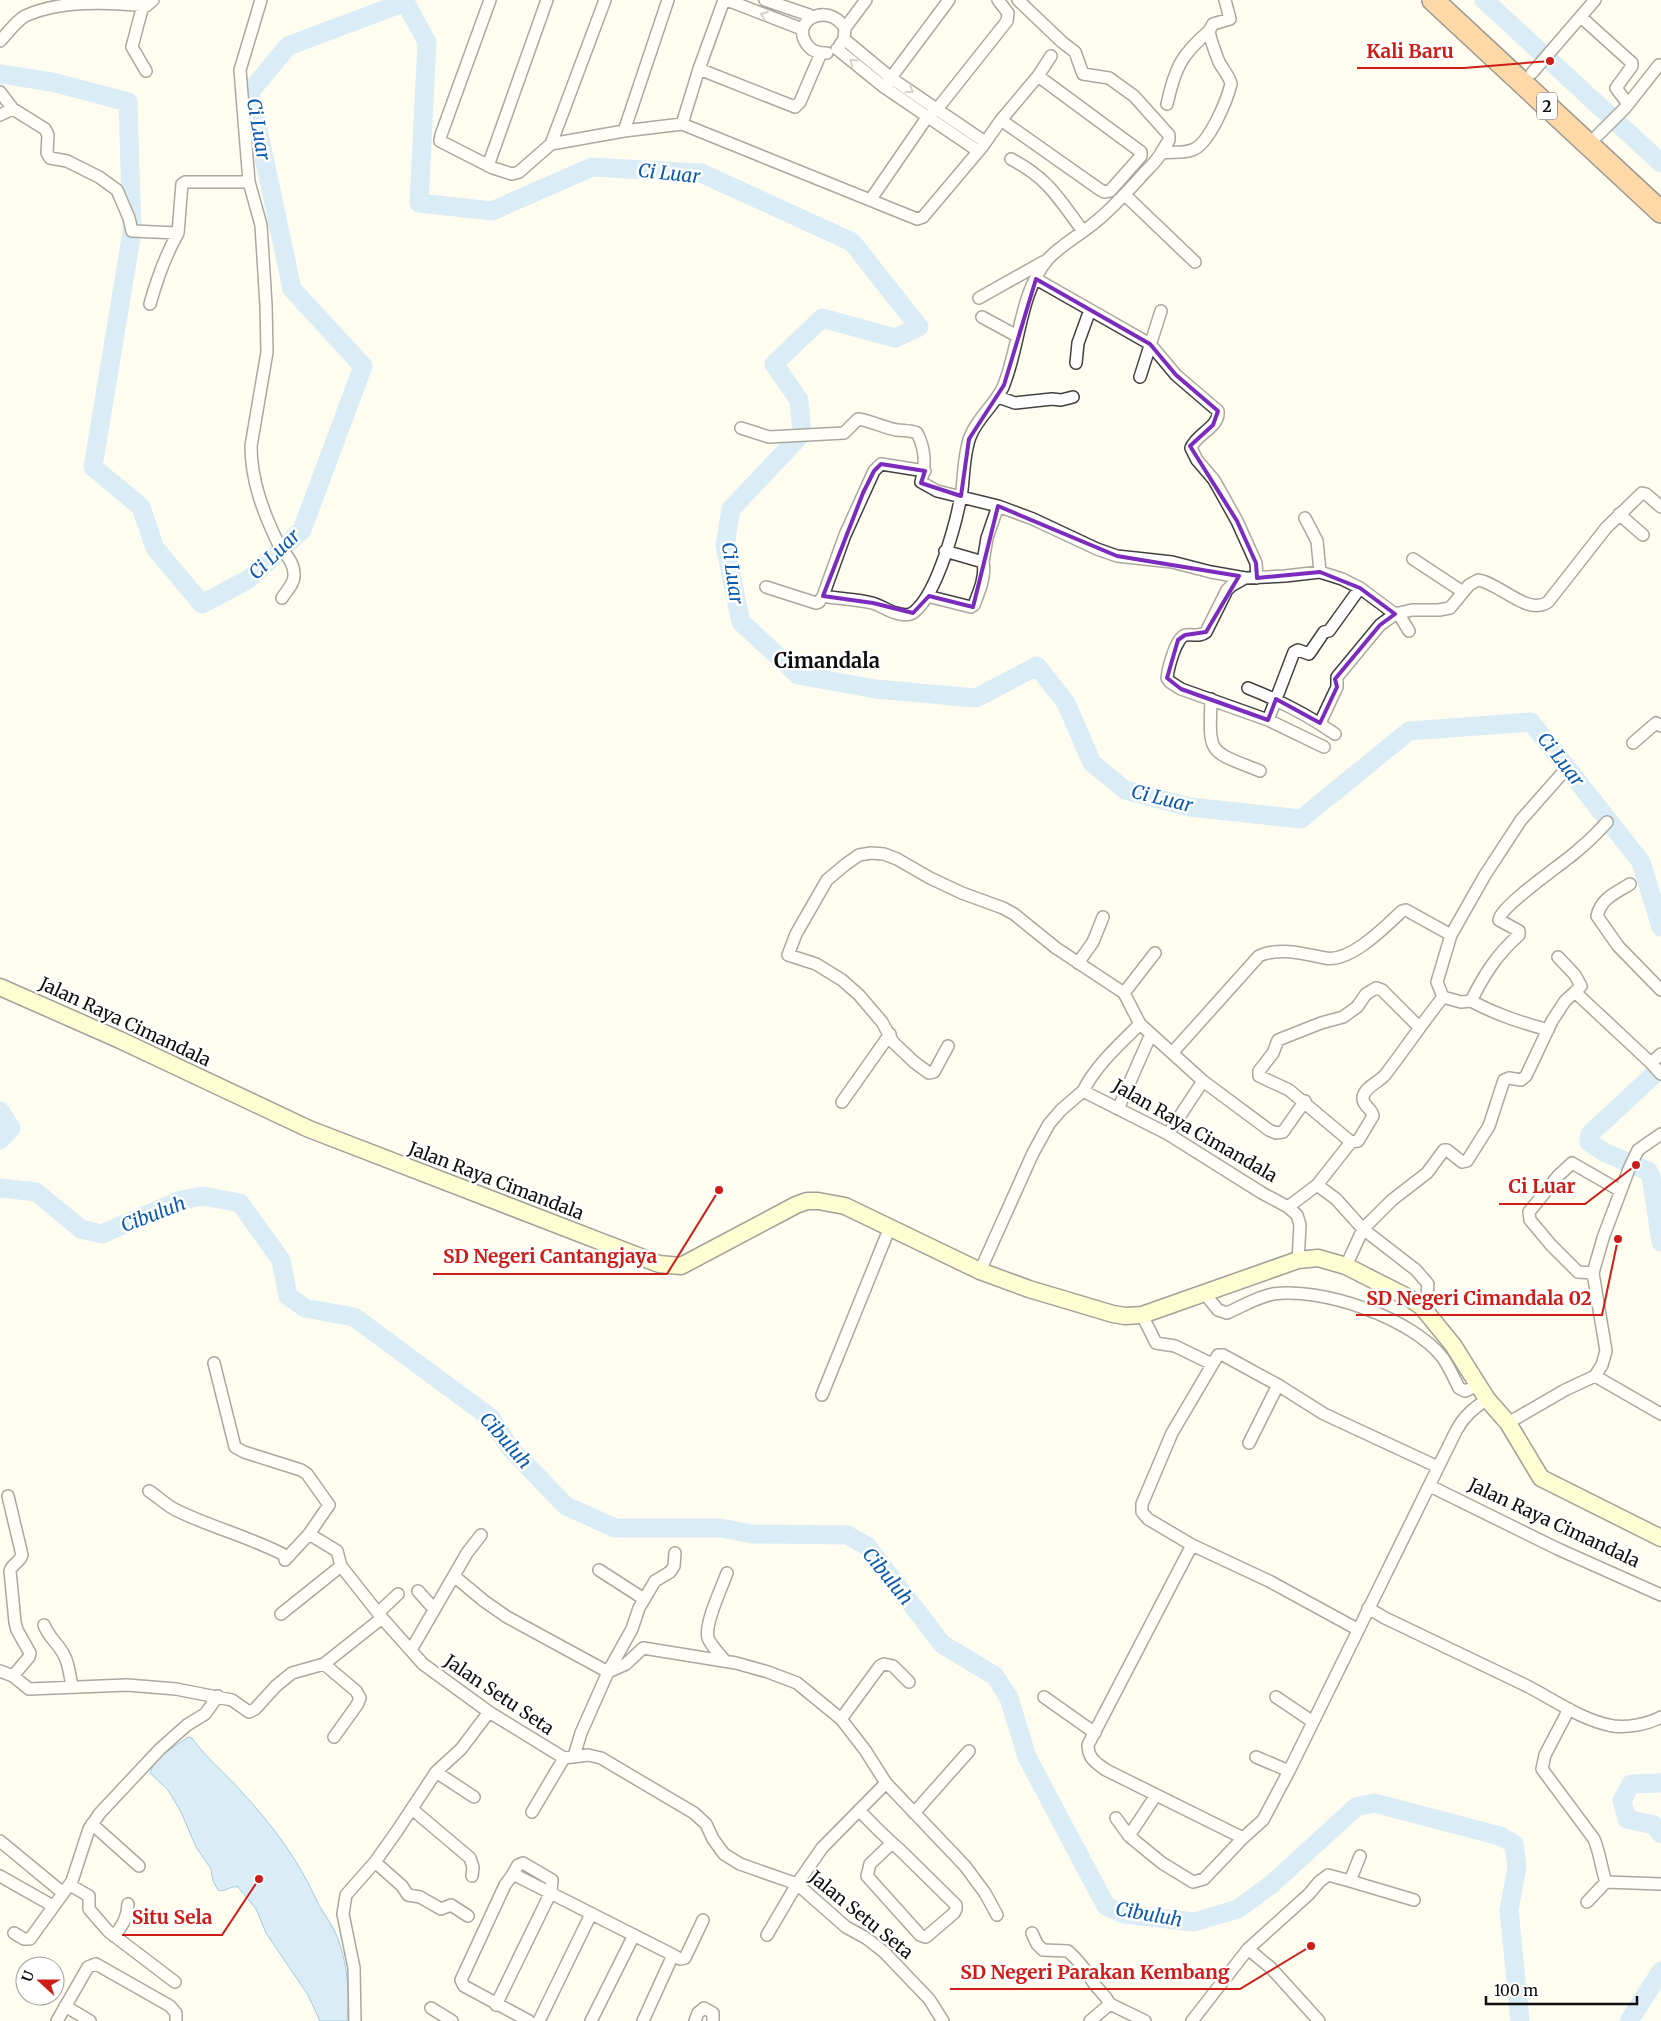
<svg xmlns="http://www.w3.org/2000/svg" width="1661" height="2021" font-family="Merriweather,serif">
	<style>
		.water { fill: #aed9fd; stroke: #2d89dc }
		.lines { fill: none; stroke-linecap: round; stroke-linejoin: round }
		.river { stroke: #aed9fd; stroke-width: 19 }
		.street-casing { stroke: #414141; stroke-width: 14 }
		.secondary-casing { stroke: #303030; stroke-width: 19 }
		.highway-casing { stroke: #1f1f1f; stroke-width: 24 }
		.street { stroke: #fff; stroke-width: 11 }
		.secondary { stroke: #fffcab; stroke-width: 16 }
		.highway { stroke: #ffac4e; stroke-width: 21 }
		.oneway { stroke: #9f9f9f }
		.marked { fill: none; stroke: #7b2cbf; stroke-width: 4; stroke-linejoin: round }
		.labels { text-anchor: middle; stroke-width: 5; stroke-linejoin: round; paint-order: stroke }
		.shield { fill: #fff; stroke: #565656; stroke-width: 1 }
		.shield-label { font-size: 16px; font-weight: bold; fill: #0e0e0e }
		.street-label { font-size: 18px; fill: #0e0e0e; stroke: #fff }
		.water-label { font-size: 19px; font-style: italic; fill: #0a5aae; stroke: #fff }
		.quarter-label { font-size: 20px; font-weight: bold; fill: #0e0e0e; stroke: #fff }
		.leader { fill: none; stroke: #ce1c17; stroke-width: 2 }
		.callout-dot { fill: #ce1c17; stroke: #fff; stroke-width: 2 }
		.callout-label { font-size: 19px; text-anchor: middle; font-weight: bold; fill: #ce1c17; stroke: #fff; stroke-width: 5; stroke-linejoin: round; paint-order: stroke }
	</style>
	<rect width="100%" height="100%" fill="#fffdf0"/>
	<path class="water" d="M188,1737l4,1c14,20 32,34 48,52 30,32 58,69 76,109 4,10 12,19 17,29 14,27 17,63 14,93h-27l-12,-26 -42,-62 -10,-24 -18,-22c-7,-2 -13,6 -20,3l-5,-9 -2,-12 -15,-22 -15,-35 -13,-22 -18,-17 3,-8 12,-12z"/>
	<g class="lines">
		<path class="river" d="M1484,0l177,163
			M0,74l52,8 76,20 4,130 -39,235 48,40 14,41 47,56 47,-25 53,-49 61,-164 -71,-77 -42,-197 38,-46 117,-44 22,40 -8,161 73,8 100,-44 109,6 151,69 67,85 -24,11 -73,-20 -48,46 25,36 3,34 -71,75 -6,37 16,76 57,53 78,14 100,9 61,-32 29,37 26,60 33,27 65,17 111,12 108,-88 122,-9 110,140 20,65
			M1661,1068l-71,66 -1,8 15,10 44,19 3,5 10,66
			M0,1111l11,17 -11,12
			M0,1188l36,4 45,37 21,5 79,-34 22,-4 37,7 41,57 7,36 17,12 49,9 137,101 19,30 56,58 49,22h106l31,6 95,1 20,11 75,98 53,32 14,22 18,59 79,149 18,8 70,8 44,-13 34,-25 84,-77 18,-4 126,33 14,8 3,23 -8,43 11,111
			M1661,1783l-30,1 -9,17 5,18 27,6 7,9
			M1629,2021l32,-50"/>
		<defs>
			<path id="street" d="M261,0l-21,70 9,112 12,43 5,80 1,47 -16,94c0,34 12,66 27,97 6,11 16,18 16,31 1,9 -7,16 -12,24
				M490,0l-49,135 -1,6 53,27 19,6 7,-2 32,-28 73,-13 58,-7 235,95 6,-2 59,-70 19,-27 98,69 5,3 6,-1 31,-35v-4l-103,-76
				M727,0l75,29
				M765,0l44,15
				M1018,0l44,42 13,10 8,22 26,4 25,18 35,39v5l-8,13
				M143,5l-11,42 14,24
				M1581,17l51,46v3l-16,22 12,16
				M844,39l47,39 94,64
				M0,41c8,-8 15,-19 25,-25 35,-16 82,-14 121,-10l7,-6
				M840,45l4,-6 1,-11 21,-28
				M837,49l47,38 94,64
				M827,53c-7,0 -14,-1 -18,-6 -22,-25 18,-47 36,-19
				M699,69l25,-69
				M1532,73l63,-73
				M887,83l62,-83
				M0,92l13,17 32,20 3,6 -1,18 3,5 17,3 32,16 18,13 12,28 3,13 46,2 4,-49 3,-2h64
				M1167,104c8,-36 14,-49 42,-73
				M0,115l13,-6
				M1001,120l37,-44 13,-20
				M682,124l17,-55 96,38 5,-5 21,-49
				M624,131l44,-131
				M1597,136l28,-28 34,-43
				M551,144l54,-144
				M1011,159c38,20 47,39 72,72
				M488,166l59,-166
				M1125,195l70,67
				M871,199l57,-83 10,-8 69,-87 1,-8 -10,-13
				M1036,279l114,65 26,31 42,36c2,16 -22,23 -27,37l6,12 17,20 23,41 19,42 1,15
				M979,298l64,-36
				M150,304c7,-25 15,-48 28,-71
				M982,317l35,19
				M1076,363l2,-20 12,-33
				M1140,377l21,-66
				M998,397l17,6 37,-4 9,1 12,-3
				M741,428l28,9 75,-4 14,-14c14,2 26,9 39,11 7,1 13,0 20,3 8,15 9,33 4,49l16,9 61,15 35,13 64,30 20,7 55,6 39,10 34,6 40,-2 35,-4 22,7 18,9 35,26 17,-4h27l11,-2 19,-23 9,-5c22,3 49,36 70,22l58,-74 36,-35 4,1 15,13
				M1619,514l24,21
				M1305,518l12,23 3,31
				M1413,559l50,33
				M983,562l4,-24 11,-32
				M1245,578l-14,8 -4,4 -21,42c-6,5 -12,2 -20,3 -10,1 -18,34 -19,43l3,4 11,7 87,31 56,27
				M766,587l50,16 3,-1 4,-6c16,3 33,3 49,7 8,2 16,8 24,10 6,2 13,3 18,-1 24,-19 43,-92 48,-122 2,-17 2,-37 8,-53 7,-19 25,-32 33,-50 17,-40 16,-94 45,-128 13,-14 30,-23 45,-35 17,-13 31,-29 46,-45 7,-9 16,-15 22,-26 10,-2 21,1 31,-3 17,-5 35,-50 39,-66 -2,-9 -8,-14 -12,-22 -4,-10 -8,-20 -10,-31l4,-7 17,-5 -5,-19
				M823,596l22,-61 29,-64 7,-7 44,7
				M927,596l44,11 3,-2c5,-13 12,-29 9,-43l-38,-11
				M1398,613l11,18
				M1248,688c30,12 60,27 87,46
				M1211,699c-2,57 -3,51 49,72
				M1268,720l26,-68 4,-2 11,4 15,-22 5,-1 31,-43
				M1320,723l17,-36v-10l43,-52 15,-11
				M1633,743l23,-20 5,3
				M1630,884c-14,9 -29,14 -33,32l21,30 43,44
				M1558,957l17,18 6,11 -6,6
				M1078,963l15,-21 10,-25
				M1124,993l31,-40
				M1443,997l-6,-15 14,-47 34,-60 36,-55 45,-51
				M1443,997l18,5 10,-1
				M1471,1001c13,-26 26,-47 48,-66v-4l-20,-11c1,-14 65,-57 78,-69 11,-9 21,-19 30,-29
				M1471,1001c26,14 49,21 77,29
				M948,1046l-14,26 -5,1 -15,-11 -21,-20 -11,-20 -23,-27 -17,-15 -26,-16 -28,-9 8,-21 31,-54 19,-16 13,-9 12,-2 13,1 13,5 33,19 32,15 41,15 11,6 42,34 68,45 16,31 63,57 66,49 7,3 7,-1 22,-31
				M1172,1053l87,-97 5,-2c21,-6 40,0 61,4 25,5 60,-31 77,-47l4,-1 45,25
				M1651,1063l10,-9
				M1083,1091c14,-27 36,-46 57,-67
				M842,1102l48,-68
				M1118,1109l33,-75
				M1168,1134l35,-53
				M1351,1142l-62,-52 -30,-14v-5l14,-18 5,-13 43,-17 22,-6 14,-10 9,-13 10,-6 6,2 37,37
				M1317,1185l19,14 27,30 53,41 12,14 -1,11 -5,12
				M1288,1207l29,-22 34,-43 7,-1 15,-25c-1,-8 -11,-10 -10,-19 2,-10 16,-15 22,-22 20,-26 38,-53 58,-78
				M1346,1266l17,-37 29,-29 35,-27 17,-23h3l15,12 5,-1 22,-35 15,-46 5,-2 12,2 5,-4 26,-55 13,-20 10,-9 76,71 10,11
				M980,1271l53,-118 16,-29 12,-14 22,-19 85,43 94,59 26,14 9,8 3,10 -2,35
				M1593,1273l-15,-1 -27,-27 -21,-25 -1,-8 29,-36 14,-13 47,27
				M1204,1293l14,17 9,3c14,-6 30,-16 46,-19 49,-7 139,24 170,64 6,9 11,20 16,30l6,3 14,-6
				M1142,1315l14,28 19,3 37,18
				M214,1363l21,84 9,5 57,18 6,4 22,31 -20,29 28,17 4,15 41,52
				M1595,1376l66,38
				M822,1395l68,-168
				M1508,1423l57,-33 30,-14 7,-11 4,-14 -13,-78 10,-35 26,-69 9,-19 23,-16
				M1249,1443l29,-58
				M1430,1486l128,63 103,46
				M149,1491c8,5 16,13 25,18 37,19 78,28 114,48
				M8,1496l14,59c-2,7 -10,9 -12,16l5,51 2,8 13,23 -1,4 -16,19
				M1192,1545l-104,200c0,13 7,17 18,25l137,68 20,-18 26,-49 167,-340c8,-15 17,-22 31,-32
				M285,1560l24,-26
				M599,1570l45,29
				M454,1576l30,25 23,16 101,55 18,-8 17,-16 93,15 32,9 29,11 44,36 24,31 21,33 -64,65 -25,36 -30,51
				M418,1591l16,18
				M1368,1608l17,10c46,22 92,44 138,66 29,14 57,36 90,42 15,2 35,-2 48,-9
				M379,1612l19,-18
				M281,1614l60,-48
				M44,1625c5,13 14,18 20,30 5,9 6,21 8,32
				M1357,1629l-88,-48 -77,-36 -44,-26 -6,-7v-8l30,-71 46,-78h5l55,30 46,29 114,53
				M411,1650l56,-97 14,-18
				M725,1661c-5,-7 -14,-15 -17,-23 -4,-14 14,-51 19,-65
				M324,1664l32,27 4,7 -3,7 -23,32
				M0,1671l13,5 16,13 98,-4 49,4 56,11 17,12 6,-3 21,-23 16,-13 32,-9 58,-46 41,46 66,48 75,46 24,-3 13,3 93,55 12,11 7,15 11,15 16,10 57,20 49,43 20,11 18,14 45,47 14,22
				M1044,1697l51,36
				M1276,1697l37,25
				M1569,1709l-24,46 -3,14 52,70c6,14 7,29 12,43
				M841,1719l39,-53 4,-2 9,2 16,16
				M574,1756l7,-23 27,-61 24,-43 7,-21 16,-27 15,-9 4,-6 1,-13
				M1256,1757l33,14
				M436,1772l38,25
				M886,1783l79,83 20,27 12,22
				M412,1809l58,49 3,9 -1,9
				M859,1810c13,14 26,27 40,39l57,56v4l-2,4 -28,24 -6,-2 -53,-59 3,-12 22,-21
				M532,1812l32,-54
				M914,1813l55,-62
				M1116,1818l13,18 27,-41
				M92,1824l47,42
				M1129,1836l33,27 31,19 11,-3 39,-41
				M0,1841l63,52
				M375,1862l27,24 6,9 12,2 21,12 10,-4 17,11
				M0,1876l53,30
				M1350,1881l64,19
				M70,1885l19,11v13l19,22 67,51
				M1587,1902l19,-20 55,2
				M14,1933l10,6h6l42,-58 17,-52 11,-16 60,-64 27,-24 18,-11 13,-18
				M1032,1933l5,11 6,6 25,1c11,10 18,19 25,31 6,9 11,11 17,22
				M114,1936c9,-11 13,-18 14,-32
				M1248,1949l23,19 48,53
				M673,1955l7,4 5,-1 18,-38
				M496,2005l55,-113 1,-12 -29,-17 -5,2 -5,9
				M65,2006l25,15
				M431,2008l21,13
				M57,2021l31,-54 8,-3 74,42 6,7v8
				M355,2021l-1,-53 -11,-54 3,-19 29,-33 22,-31 39,-59 25,-23 28,-37
				M529,2021l-65,-35 -3,-6 44,-95 8,-11 160,81 -30,66
				M539,2021l52,-107
				M591,2021l43,-86
				M695,2021l3,-8 6,-5 9,5v8
				M1090,2021l20,-17 35,17
				M1192,2021l56,-72 61,-55 10,-12 9,-7 22,6 10,-25"/>
			<path id="secondary" d="M0,987l120,53 189,89 350,135 22,2 115,-61 11,-4h11l27,5 135,65 49,18 84,25 12,2 17,-1 156,-55 20,-2 28,8 63,32 13,9 31,38 34,54 21,24 33,55 120,60"/>
			<path id="highway" d="M1433,0l228,212"/>
		</defs>
		<use href="#street" class="street-casing"/>
		<use href="#secondary" class="secondary-casing"/>
		<use href="#highway" class="highway-casing"/>
		<use href="#street" class="street"/>
		<use href="#secondary" class="secondary"/>
		<use href="#highway" class="highway"/>
	</g>
	<defs><path id="oneway-chevron" d="M-2-3.5L2.5 0L-2 3.5" fill="none" stroke-width="1.6" stroke-linecap="round" stroke-linejoin="round" transform="scale(1.25)"/></defs>
	<g class="oneway">
		<use href="#oneway-chevron" transform="translate(764 15) rotate(-159)"/>
		<use href="#oneway-chevron" transform="translate(853 62) rotate(-141)"/>
		<use href="#oneway-chevron" transform="translate(910 90) rotate(33)"/>
	</g>
	<path d="M0 0H1661V2021H0ZM1036,279l114,65 26,31 42,36 -5,14 -23,21 47,75 19,42 1,15 63,-6 40,16 35,26 -15,11 -45,54 2,8 -17,36 -44,-24 -8,21 -87,-31 -14,-11 11,-38 7,-5 21,-3 33,-56 -122,-20 -119,-50 -25,101 -44,-11 -16,17 -40,-10 -50,-7 40,-103 11,-22 7,-7 44,7 -4,12 40,13 8,-57 35,-54z" fill="#fffdf0" fill-opacity=".55" fill-rule="evenodd"/>
	<path class="marked" d="M1036,279l114,65 26,31 42,36 -5,14 -23,21 47,75 19,42 1,15 63,-6 40,16 35,26 -15,11 -45,54 2,8 -17,36 -44,-24 -8,21 -87,-31 -14,-11 11,-38 7,-5 21,-3 33,-56 -122,-20 -119,-50 -25,101 -44,-11 -16,17 -40,-10 -50,-7 40,-103 11,-22 7,-7 44,7 -4,12 40,13 8,-57 35,-54z"/>
	<g class="labels">
		<rect class="shield" x="1537" y="92.5" width="20" height="27" rx="4"/>
		<g class="shield-label">
			<text x="1547" y="112">2</text>
		</g>
		<g class="street-label">
			<text transform="translate(125 1022) rotate(25)" y="6">Jalan Raya Cimandala</text>
			<text transform="translate(1195 1131) rotate(30)" y="6">Jalan Raya Cimandala</text>
			<text transform="translate(496 1181) rotate(21)" y="6">Jalan Raya Cimandala</text>
			<text transform="translate(1554 1523) rotate(25)" y="6">Jalan Raya Cimandala</text>
			<text transform="translate(499 1695) rotate(34)" y="6">Jalan Setu Seta</text>
			<text transform="translate(861 1915) rotate(39)" y="6">Jalan Setu Seta</text>
		</g>
		<g class="water-label">
			<text transform="translate(259 129) rotate(80)" y="7">Ci Luar</text>
			<text transform="translate(669 173) rotate(6)" y="7">Ci Luar</text>
			<text transform="translate(274 554) rotate(-44)" y="7">Ci Luar</text>
			<text transform="translate(733 573) rotate(82)" y="7">Ci Luar</text>
			<text transform="translate(1561 759) rotate(52)" y="7">Ci Luar</text>
			<text transform="translate(1162 798) rotate(14)" y="7">Ci Luar</text>
			<text transform="translate(153 1214) rotate(-21)" y="7">Cibuluh</text>
			<text transform="translate(506 1440) rotate(49)" y="7">Cibuluh</text>
			<text transform="translate(888 1576) rotate(51)" y="7">Cibuluh</text>
			<text transform="translate(1149 1914) rotate(10)" y="7">Cibuluh</text>
		</g>
		<g class="quarter-label">
			<text x="827" y="668">Cimandala</text>
		</g>
	</g>
	<path class="leader" d="M1550 61L1464 68H1357M1636 1165L1585 1204H1499M719 1190L667 1274H433M1618 1239L1602 1315H1356M259 1879L222 1935H122M1311 1946L1240 1989H950"/>
	<g class="callout-dot">
		<circle cx="1550" cy="61" r="5"/>
		<circle cx="1636" cy="1165" r="5"/>
		<circle cx="719" cy="1190" r="5"/>
		<circle cx="1618" cy="1239" r="5"/>
		<circle cx="259" cy="1879" r="5"/>
		<circle cx="1311" cy="1946" r="5"/>
	</g>
	<g class="callout-label">
		<text x="1410" y="58">Kali Baru</text>
		<text x="1542" y="1193">Ci Luar</text>
		<text x="550" y="1263">SD Negeri Cantangjaya</text>
		<text x="1479" y="1305">SD Negeri Cimandala 02</text>
		<text x="172" y="1924">Situ Sela</text>
		<text x="1095" y="1979">SD Negeri Parakan Kembang</text>
	</g>
	<g transform="translate(40 1981) rotate(291)"><circle r="24" fill="#ffffff" stroke="#9f9f9f"/>
	<path d="M0-4L9 19L0 12L-9 19Z" fill="#ce1c17"/>
	<text y="-8" font-size="14" font-weight="bold" text-anchor="middle" fill="#0e0e0e">U</text>
	</g>
	<path d="M1486 1996v8h151v-8" fill="none" stroke="#0e0e0e" stroke-width="2.5"/>
	<text x="1494" y="1996" font-size="15" fill="#0e0e0e" stroke="#ffffff" stroke-width="4" paint-order="stroke">100 m</text>
</svg>
